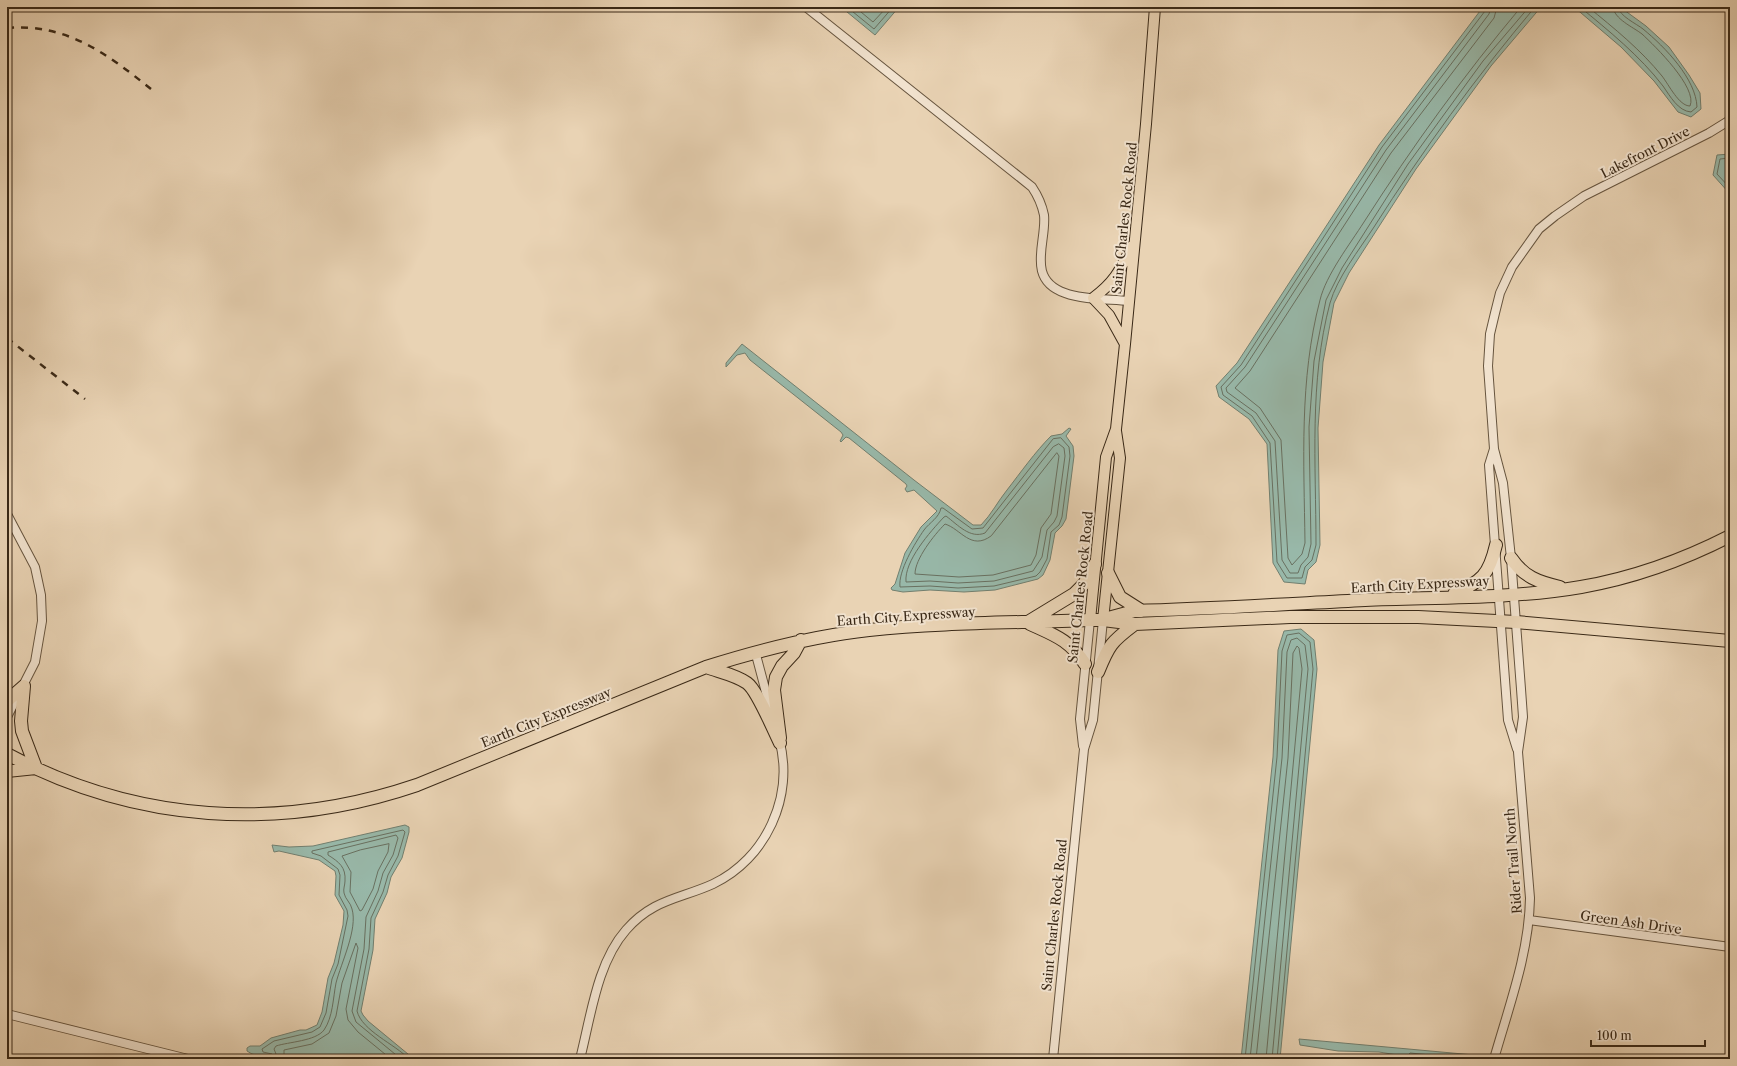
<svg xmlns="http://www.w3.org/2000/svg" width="1737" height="1066" font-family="'Libre Caslon Text',serif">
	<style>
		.water { fill: #98b8a9; stroke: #727f6f }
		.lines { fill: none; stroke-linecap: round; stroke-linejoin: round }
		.shore { stroke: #697060; stroke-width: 1 }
		.minor-casing { stroke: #66543e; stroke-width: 10 }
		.major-casing { stroke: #3a2917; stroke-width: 12 }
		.highway-casing { stroke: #3a2917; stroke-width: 14 }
		.minor { stroke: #f1e2ce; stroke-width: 8 }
		.major { stroke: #e9d3b4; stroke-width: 10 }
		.highway { stroke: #e9d3b4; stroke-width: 12 }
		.rail { stroke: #3a2917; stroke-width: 2.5; stroke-dasharray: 7 7; stroke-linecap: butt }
		.labels { text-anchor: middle; stroke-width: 4; stroke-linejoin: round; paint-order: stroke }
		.street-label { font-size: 13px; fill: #3a2917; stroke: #f1e2ce }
	</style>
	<rect width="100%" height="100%" fill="#e9d3b4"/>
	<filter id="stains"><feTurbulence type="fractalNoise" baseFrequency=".005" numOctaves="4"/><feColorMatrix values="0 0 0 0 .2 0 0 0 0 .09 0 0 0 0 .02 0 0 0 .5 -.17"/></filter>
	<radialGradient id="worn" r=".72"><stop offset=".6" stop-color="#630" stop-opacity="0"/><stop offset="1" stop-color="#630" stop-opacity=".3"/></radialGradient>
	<path class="water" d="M841,7h58l-24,28z
		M1483,7h58l-50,59 -75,103 -67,104 -15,30 -11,59 -5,66 2,117 -4,17 -8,8 -3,14 -21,-2 -11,-19 -6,-119 -18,-25 -30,-22 -3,-11 21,-23 142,-218z
		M1574,7h46l26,19 23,21 20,28 11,18 1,16 -10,8 -13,-5 -24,-31 -33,-34z
		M1730,154v40l-17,-19 4,-20z
		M742,344l172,136 59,45h8c10,-10 17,-24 26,-35 14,-18 28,-38 44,-54l11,-2 7,-6 2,1 -5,7 7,10 1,10 -8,63 -4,7 -7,7 -5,27 -7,15 -5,4 -43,11 -31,2 -34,-2 -27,2 -11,-2 -1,-2 4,-4 10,-31 16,-26 16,-16 -23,-21 -7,2 -2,-3 2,-3 -1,-2 -57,-46 -3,-1 -5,5 -1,-1 3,-6 -2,-3 -91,-72 -5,-7 -8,2 -11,12v-4z
		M1301,629l13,11 3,29 -37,390h-39l32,-302 5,-107 6,-19z
		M405,825l4,2v5l-7,26 -11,19 -4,16 -12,26 -2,31 -12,61 2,4 5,6 46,38h-143l-19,-5 -5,-3v-3l3,-2h10l11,-8 29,-8h6l11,-5 5,-13 6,-34 6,-15 9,-38 1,-14 -9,-16 1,-19 -1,-5 -16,-11 -40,-9 -5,1 -2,-7 17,2 24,-1z
		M1299,1039l175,16 6,3 -58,1 -43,-7 -41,-1 -38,-6z"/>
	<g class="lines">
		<path class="shore" d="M847,7l27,22 19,-22
			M855,7l18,15 14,-15
			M1486,7l-1,4 -103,136 -141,218 -20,22 2,8 29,21 18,27 7,119 10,16h15l3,-11 7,-7 4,-15c0,-81 -7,-163 14,-242 7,-25 29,-53 44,-76 49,-77 102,-150 161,-220
			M1491,7l-2,7 -103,136 -141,217 -19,21 1,4 29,21 19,28 7,119 8,13h8l3,-8 7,-8 3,-13 -2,-117 5,-66 12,-61 16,-32 66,-104 75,-103 46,-54
			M1497,7l-3,11 -103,135 -141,218 -15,17 25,20 21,32 7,118 4,7 10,-11 3,-11c-1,-81 -6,-163 15,-243 6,-25 30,-56 44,-78 48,-75 100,-147 157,-215
			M1580,7c29,24 60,49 83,79 7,10 15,25 28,26l6,-5c-1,-28 -32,-60 -54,-78 -6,-5 -24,-13 -25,-22
			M1588,7c26,21 53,43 74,69 7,9 17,30 28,30 8,-18 -35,-60 -48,-72 -9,-7 -28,-15 -29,-27
			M1730,158l-10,1 -3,15 13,14
			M1061,438l8,9 1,9 -8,61 -3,8 -8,7 -4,27 -7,13 -4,4 -42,10 -36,2 -28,-2 -30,1c-2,-16 15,-44 24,-57 6,-8 15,-12 17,-22h2l29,21 11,-1 66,-84 4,-5z
			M1059,444l5,4 1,8 -8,60 -3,6 -7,8 -5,27 -9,14 -39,10 -36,2 -28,-2 -24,1c-2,-21 24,-50 38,-65l2,-1c12,9 24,23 39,17l68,-86z
			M1057,453l2,3 -8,58 -10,14 -5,27 -5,10 -38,10 -34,2 -44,-3c0,-15 19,-39 30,-50 16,5 26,27 46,12z
			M389,844l-1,8 -10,19 -5,18 -11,21 -2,1 -10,-19 1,-20 -9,-16 18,-6z
			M273,1059l-1,-5 -9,-2 -1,-3 12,-8 38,-9 8,-5 6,-14 6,-34 6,-15 10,-48 -1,-6 -8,-15 1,-20 -2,-6 -17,-13 -9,-3v-2l91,-21 2,2 -7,24 -10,19 -5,17 -12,26 -2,31 -12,62c5,20 38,33 52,48
			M278,1059l-4,-10 2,-3c12,-4 40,-5 48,-16 9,-13 9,-32 12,-47 5,-20 22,-54 16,-74 -1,-6 -7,-10 -8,-16 -1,-4 1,-8 1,-12 1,-14 -6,-19 -17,-26v-3l68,-17 2,3 -5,17 -10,18 -5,18 -12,26 -2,32 -12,62 4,11 45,37
			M284,1059v-9l28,-6 17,-11 7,-17 6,-33 14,-40 2,5 -12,61 2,11 10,12 33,27
			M1245,1059l32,-302 5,-106 5,-16 12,-2 11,9 3,27 -36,390
			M1250,1059l32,-301 5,-106 4,-12 6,-2 8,7 3,24 -36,390
			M1256,1059l32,-301 5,-105 4,-7 2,2 3,21 -36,390
			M1409,1059l-1,-4 2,-2 62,6"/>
		<defs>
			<path id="minor" d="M806,7l226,180c6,9 10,18 12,28 3,27 -19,64 21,78 19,7 44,6 64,8
				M1494,449l-5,16 19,255 9,29
				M7,514l28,53 6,28 1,26 -7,41 -28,55
				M755,651l17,64
				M1083,746l-3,-27 10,-99
				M1529,920l201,27
				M7,1014l181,45
				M580,1059c11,-43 17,-96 46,-129 27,-31 54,-31 87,-46 53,-25 82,-88 66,-145
				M1053,1059l31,-310 9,-29 10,-100
				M1494,1059c15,-53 35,-105 36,-161l-12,-146 5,-35 -2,-28 -10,-131 -8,-75 -9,-34 -6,-83 2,-32 5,-21 5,-20 12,-26 27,-38 16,-13 29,-20 125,-63 21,-13"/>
			<path id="major" d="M1125,344l-16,-29 -16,-17c22,-16 27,-28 39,-52
				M1090,620l16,-163 10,-28 9,-85 21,-220 9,-117
				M1103,620l17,-162 -4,-27"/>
			<path id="highway" d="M1511,558c13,19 27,24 49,29
				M1108,573l12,24 22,14
				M1454,594c28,-13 35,-19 42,-49
				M1108,618l26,-7c77,-2 154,-7 231,-11 70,-3 147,-1 216,-13 52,-9 102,-27 149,-51
				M1028,622l46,-28 10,-10 11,-20
				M1030,624c24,11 40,16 55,40
				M706,667c14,5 30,8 41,16 10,7 26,46 33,60
				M1098,672c11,-27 13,-30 37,-48
				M24,686l-3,35 1,10 14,37
				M7,701l17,-15
				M780,738l-6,-48 2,-13 6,-11 12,-13 7,-13
				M7,754c129,69 272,78 410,31l289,-118c54,-17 107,-31 163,-37 73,-8 147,-7 221,-10h13l32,4 155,-7h128l98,5 214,19
				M7,771l29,-3"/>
		</defs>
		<use href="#minor" class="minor-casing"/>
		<use href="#major" class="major-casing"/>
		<use href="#highway" class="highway-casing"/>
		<use href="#minor" class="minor"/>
		<use href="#major" class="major"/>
		<use href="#highway" class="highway"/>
		<path class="rail" d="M7,28c60,-5 100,26 144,61
			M7,338l78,61"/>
	</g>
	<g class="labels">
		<g class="street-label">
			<text transform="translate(1645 152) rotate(-27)" y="5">Lakefront Drive</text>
			<text transform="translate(1124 218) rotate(-84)" y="5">Saint Charles Rock Road</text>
			<text transform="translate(1420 584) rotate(-3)" y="5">Earth City Expressway</text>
			<text transform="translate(1080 587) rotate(-84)" y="5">Saint Charles Rock Road</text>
			<text transform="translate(906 616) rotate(-4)" y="5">Earth City Expressway</text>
			<text transform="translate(546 717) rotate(-22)" y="5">Earth City Expressway</text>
			<text transform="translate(1513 861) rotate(-94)" y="5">Rider Trail North</text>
			<text transform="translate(1054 915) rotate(-84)" y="5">Saint Charles Rock Road</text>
			<text transform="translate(1631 922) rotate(8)" y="5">Green Ash Drive</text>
		</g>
	</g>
	<rect width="1737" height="1066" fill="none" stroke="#e9d3b4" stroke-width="24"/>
	<rect x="8" y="8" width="1721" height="1050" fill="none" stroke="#3a2917" stroke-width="2"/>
	<rect x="12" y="12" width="1713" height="1042" fill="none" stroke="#3a2917"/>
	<path d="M1591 1040v6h114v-6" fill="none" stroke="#3a2917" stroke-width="2"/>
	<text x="1597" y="1040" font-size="12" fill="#3a2917" stroke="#f1e2ce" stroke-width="3" paint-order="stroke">100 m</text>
	<rect width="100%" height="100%" filter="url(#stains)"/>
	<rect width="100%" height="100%" fill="url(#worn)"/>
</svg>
